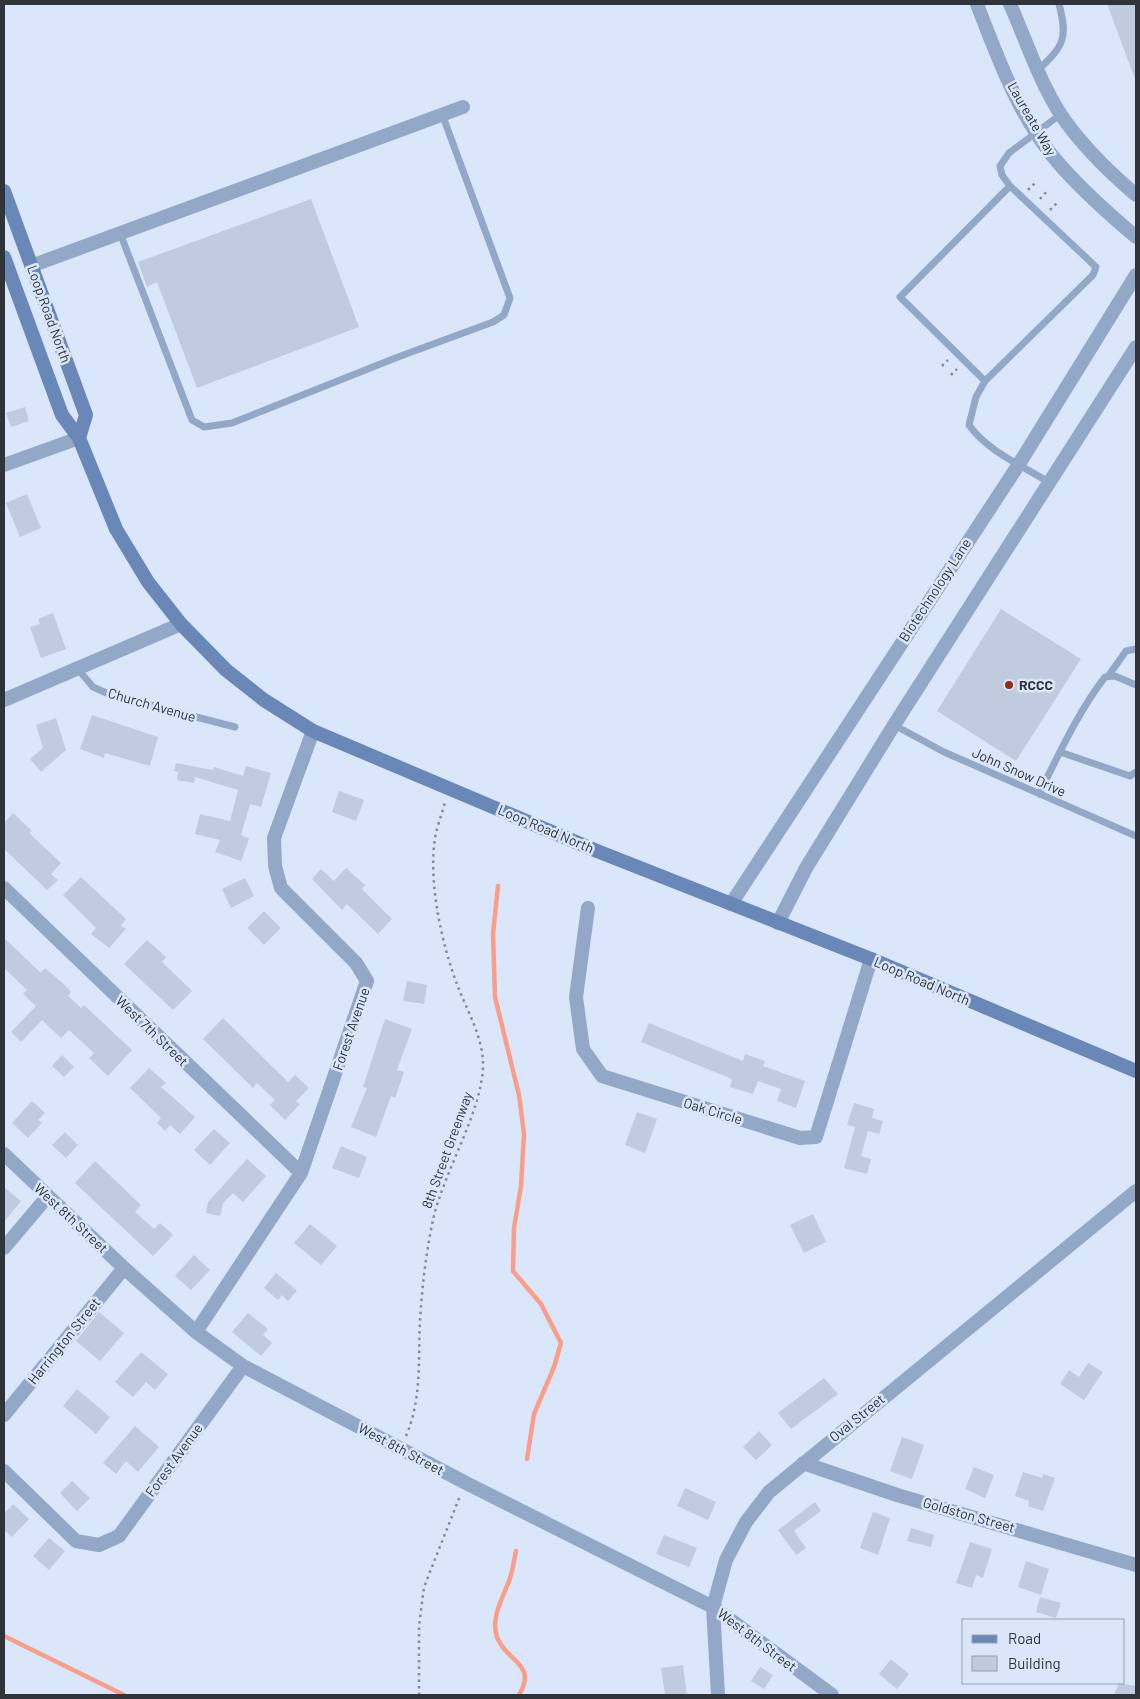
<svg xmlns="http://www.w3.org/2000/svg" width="1140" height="1699" font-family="Barlow,sans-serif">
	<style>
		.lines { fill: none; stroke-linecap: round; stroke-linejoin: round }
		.stream { stroke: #fa9e8a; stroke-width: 4.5 }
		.building { fill: #bfcbdf }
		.path { stroke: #828b98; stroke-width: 2.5; stroke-dasharray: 2.5 4; stroke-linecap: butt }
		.service { stroke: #93a8c7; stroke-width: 7 }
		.minor { stroke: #93a8c7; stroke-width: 14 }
		.tertiary { stroke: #93a8c7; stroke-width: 14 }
		.secondary { stroke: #6a88b7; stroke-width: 14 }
		.poi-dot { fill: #952c18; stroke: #dae7fb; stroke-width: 2 }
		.labels { text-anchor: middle; stroke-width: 5; stroke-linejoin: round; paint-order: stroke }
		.street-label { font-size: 14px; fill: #2f343b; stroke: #dae7fb }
		.poi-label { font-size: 14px; font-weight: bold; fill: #2f343b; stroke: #dae7fb; text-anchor: start }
	</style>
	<rect width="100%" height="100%" fill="#dae7fb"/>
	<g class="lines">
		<path class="stream" d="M498,886l-5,48 2,63 24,98 5,39 -3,52 -7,42 -1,43 28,33 20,39 -7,24 -20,47 -7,45
			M516,1551c-2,9 -3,18 -6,27 -6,18 -20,39 -13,59 9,25 41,26 22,58
			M4,1636l120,59"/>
	</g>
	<path class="building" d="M1107,4h29v75h-1z
		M311,199l48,128 -162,61 -40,-106 -10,5 -9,-25z
		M25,407l4,14 -18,6 -5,-14z
		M27,494l14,34 -21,9 -14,-34z
		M1001,609l80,50 -65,102 -79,-50z
		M53,613l13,36 -25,9 -11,-31 10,-3 -2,-5z
		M92,715l66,22 -8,29 -45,-13 -1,5 -24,-9z
		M56,718l10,32 -25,22 -11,-13 13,-11 -7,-23z
		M176,763l37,7 1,-3 29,9 3,-10 25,7 -10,34 -11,-3 -9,31 8,4 -8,22 -26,-9 5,-12 -25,-6 5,-20 30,7 8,-31 -43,-13 -1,6 -17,-3 1,-8 -4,-1z
		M339,791l25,9 -8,21 -24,-9z
		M13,813l19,18 -3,2 32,30 -10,11 7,6 -11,10 -43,-41v-26z
		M346,868l19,17 -3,4 30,30 -14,15 -31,-30 -5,6 -30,-31 9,-10 13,12z
		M81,877l45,42 -5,6 5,4 -17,19 -18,-14 5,-6 -33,-33z
		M245,878l9,18 -23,12 -9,-19z
		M264,911l17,17 -17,17 -17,-17z
		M4,938l37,35 4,-5 20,17 6,7 -3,4 13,12 3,-3 48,45 -24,26 -19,-18 5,-5 -25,-23 -8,8 -19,-18 -21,22 -10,-10 25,-26 -13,-12 4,-4 -23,-22z
		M147,940l19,17 -4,5 30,29 -19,19 -49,-46z
		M407,981l20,4 -3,19 -21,-3z
		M223,1018l65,64 7,-7 14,13 -13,13 4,3 -15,16 -15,-15 5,-5 -18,-17 -4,5 -50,-49z
		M385,1019l27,10 -15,41 7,2 -9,26 -4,-2 -15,41 -25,-10 16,-39 -4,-1z
		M649,1023l94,38 2,-7 20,7 -2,5 42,15 -9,27 -19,-7 4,-12 -23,-8 -5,13 -23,-7 2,-8 -91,-37z
		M62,1055l12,12 -10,10 -12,-11z
		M149,1068l17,15 -5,4 34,30 -15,17 -10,-9 -5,6 -8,-8 4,-5 -31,-30z
		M32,1101l13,12 -7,7 4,3 -14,15 -16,-15z
		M854,1103l20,6 -2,9 11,3 -4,13 -11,-3 -7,25 10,3 -4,15 -23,-6 11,-41 -8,-2z
		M637,1112l20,7 -12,34 -20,-8z
		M214,1129l16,14 -20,22 -16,-15z
		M65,1132l13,13 -12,13 -14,-13z
		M341,1146l26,11 -8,21 -27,-10z
		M247,1159l19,17 -23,26 -10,-9 -10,10 -3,13 -14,-3 2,-11z
		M95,1161l46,44 -6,7 19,17 6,-6 13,12 -20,21 -78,-73z
		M4,1187l17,14 -17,21z
		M813,1214l13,28 -22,11 -14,-28z
		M310,1224l27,22 -16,19 -27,-22z
		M194,1255l16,15 -19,20 -16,-14z
		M276,1273l21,18 -9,10 -6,-6 -4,5 -14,-12z
		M99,1312l25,21 -24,28 -24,-20z
		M248,1313l20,16 -5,6 9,8 -11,13 -29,-24z
		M141,1352l27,22 -13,16 -9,-8 -13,15 -18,-15z
		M1088,1363l15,9 -19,28 -24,-16 9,-14 10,7z
		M824,1378l14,16 -47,35 -13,-16z
		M77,1389l33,28 -14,17 -33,-28z
		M135,1426l24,21 -21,25 -12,-11 -10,13 -13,-11z
		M759,1431l13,14 -16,15 -13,-13z
		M902,1437l22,8 -12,34 -22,-8z
		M974,1467l20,8 -9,23 -20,-9z
		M1023,1472l19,6 1,-4 12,4 -12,33 -15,-5 1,-5 -14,-5z
		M72,1481l18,17 -13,13 -17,-18z
		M685,1488l31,14 -8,18 -31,-14z
		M815,1502l6,9 -27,20 12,17 -10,7 -18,-25z
		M13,1504l16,15 -17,18 -8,-7v-16z
		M873,1512l17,6 -12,37 -18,-7z
		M911,1528l23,7 -3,12 -24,-6z
		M664,1535l33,13 -8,19 -33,-13z
		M49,1538l16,13 -16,19 -16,-14z
		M970,1542l22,7 -9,29 -7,-3 -4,13 -16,-5z
		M1026,1561l23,8 -8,26 -23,-8z
		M1040,1597l21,6 -5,15 -20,-6z
		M891,1659l18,15 -12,15 -18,-15z
		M683,1665l4,30h-22l-4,-27z
		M760,1667l13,8 -9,14 -13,-8z
		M1119,1683l17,3v9h-22z"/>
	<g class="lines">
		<path class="path" d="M1028,190l9,-9
			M1040,199l7,-8
			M1050,210l8,-8
			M942,366l6,-6
			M951,375l6,-6
			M406,1436c16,-37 12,-76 14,-115 2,-34 6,-68 13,-101 11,-50 51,-111 50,-158 -1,-26 -16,-52 -25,-75 -16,-42 -30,-104 -23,-149 2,-12 7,-24 10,-36
			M419,1695v-69l5,-39 36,-91"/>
		<path class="service" d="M1038,70c26,-24 30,-32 21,-66
			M120,233l72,187 12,7 28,-4 166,-66 95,-35 11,-7 6,-17 -68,-184
			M985,381l-85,-84 110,-111
			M1050,483c-27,-17 -63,-32 -81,-58l7,-28 9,-16 108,-106 3,-8 -86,-81 -8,-11 -2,-9 9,-13 52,-39
			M77,668l16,19 18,8 124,32
			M1109,675l17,-24 10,-2
			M894,725l50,27 192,84
			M1060,752l70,24 6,-4
			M1039,794c20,-40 39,-82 66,-117l10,-1 21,9"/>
		<path class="minor" d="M31,266l432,-159
			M4,465l75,-27
			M4,700l177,-76
			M4,888l297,285
			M588,908l-12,89 7,52 19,27 198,62 16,-1 55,-178
			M4,1154l120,114 72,64 47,34 223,117 247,124 119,88
			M4,1248l43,-51
			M196,1332l105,-159 66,-192 -11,-18 -75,-75 -6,-22 -1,-28 39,-107
			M4,1415l120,-147
			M803,1463l94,32 239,70
			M4,1471l72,70 23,4 20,-9 124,-170
			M718,1695l-5,-88 13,-47 20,-38 23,-30 367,-301"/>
		<path class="tertiary" d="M977,4c21,55 44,118 84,162 23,26 49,49 75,71
			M1010,4c16,36 29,77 51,111 21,31 47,56 75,80
			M731,904l288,-440 117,-189
			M778,923l28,-55 88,-143 242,-378"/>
		<path class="secondary" d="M4,191l82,224 -7,23
			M4,257l58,158 17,23 37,91 32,53 33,42 45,46 38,30 49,31 284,120 274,108 265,112"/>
	</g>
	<circle class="poi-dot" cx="1009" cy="685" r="5"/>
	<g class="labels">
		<g class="street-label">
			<text transform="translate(1032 119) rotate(60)" y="5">Laureate Way</text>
			<text transform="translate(49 314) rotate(70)" y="5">Loop Road North</text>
			<text transform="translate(935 590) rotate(-57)" y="5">Biotechnology Lane</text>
			<text transform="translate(152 705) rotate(16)" y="5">Church Avenue</text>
			<text transform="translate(1019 772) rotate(24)" y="5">John Snow Drive</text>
			<text transform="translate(546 829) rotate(23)" y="5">Loop Road North</text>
			<text transform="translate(922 981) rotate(23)" y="5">Loop Road North</text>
			<text transform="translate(351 1029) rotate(-71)" y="5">Forest Avenue</text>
			<text transform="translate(152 1031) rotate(44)" y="5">West 7th Street</text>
			<text transform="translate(713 1111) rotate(17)" y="5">Oak Circle</text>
			<text transform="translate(447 1150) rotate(-70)" y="5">8th Street Greenway</text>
			<text transform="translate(71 1218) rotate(43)" y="5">West 8th Street</text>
			<text transform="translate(64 1341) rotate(-51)" y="5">Harrington Street</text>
			<text transform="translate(857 1418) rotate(-39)" y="5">Oval Street</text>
			<text transform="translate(401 1449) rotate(28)" y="5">West 8th Street</text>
			<text transform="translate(174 1460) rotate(-54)" y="5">Forest Avenue</text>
			<text transform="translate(969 1515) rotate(16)" y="5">Goldston Street</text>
			<text transform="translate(757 1640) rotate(37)" y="5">West 8th Street</text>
		</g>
		<g class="poi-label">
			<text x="1019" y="690">RCCC</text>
		</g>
	</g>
	<rect width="1140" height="1699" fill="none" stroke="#2f343b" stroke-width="10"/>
	<rect x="962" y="1619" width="162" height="65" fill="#dae7fb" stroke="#969fae"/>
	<rect x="972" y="1635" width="25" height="8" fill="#6a88b7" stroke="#969fae"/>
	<text x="1008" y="1644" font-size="15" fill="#2f343b">Road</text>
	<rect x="972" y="1656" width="25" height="15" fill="#bfcbdf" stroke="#969fae"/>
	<text x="1008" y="1669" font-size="15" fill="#2f343b">Building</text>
</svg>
